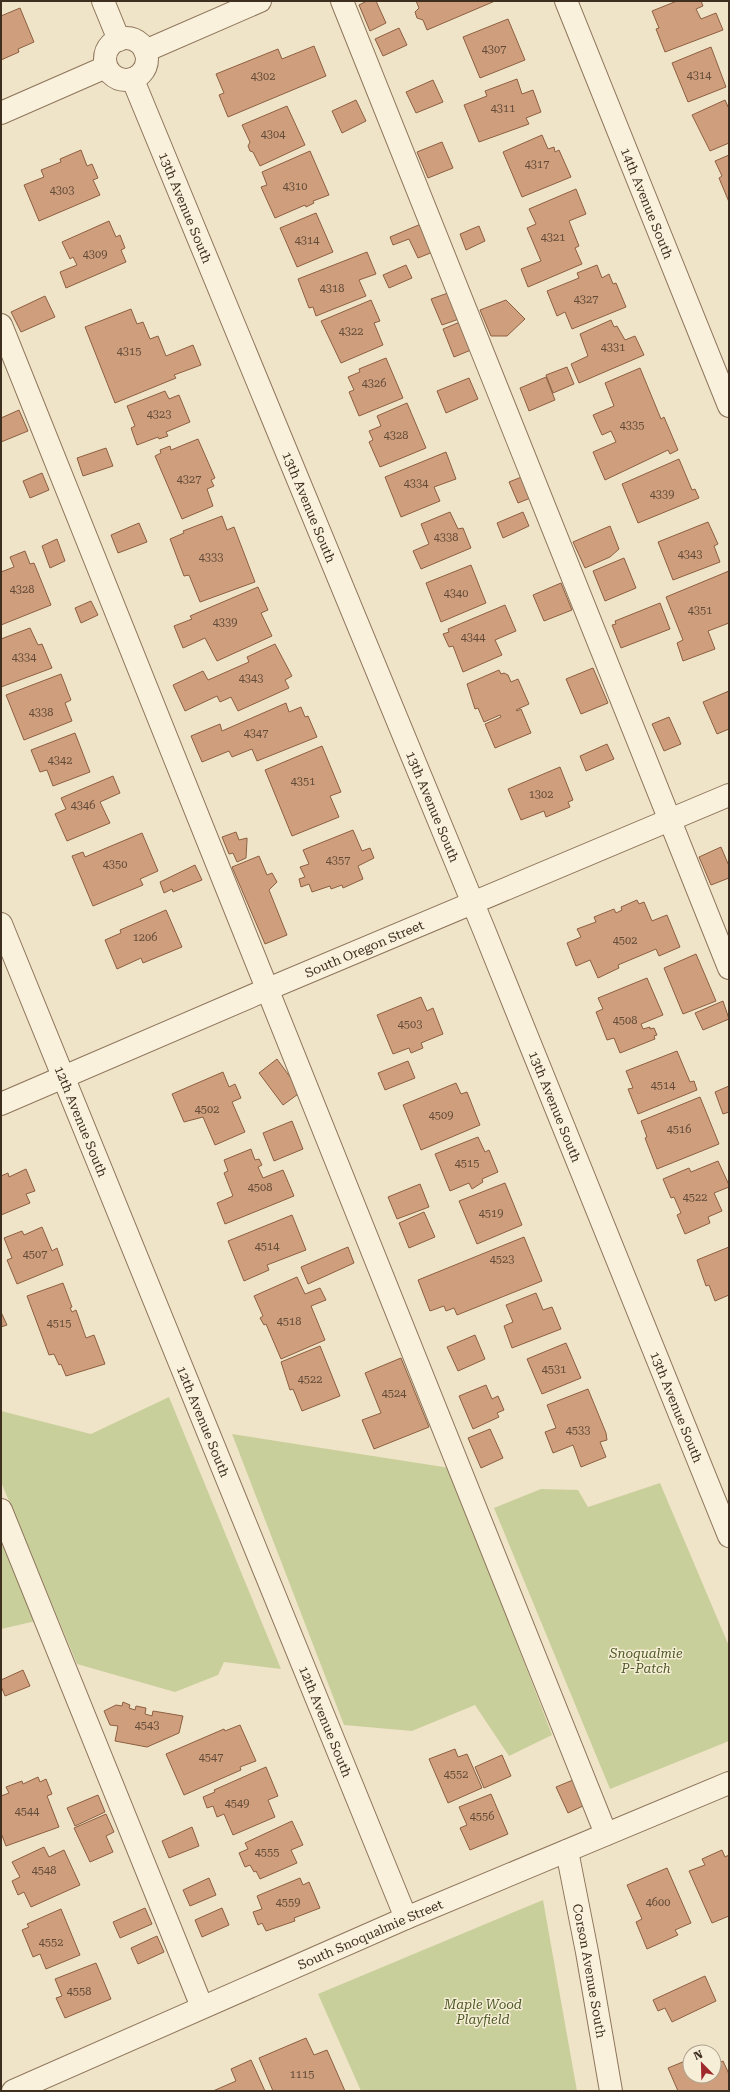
<svg xmlns="http://www.w3.org/2000/svg" width="730" height="2092" font-family="'Roboto Serif',serif">
	<style>
		.green { fill: #c9cf9b }
		.building { fill: #cf9f7d; stroke: #8d5f41 }
		.lines { fill: none; stroke-linecap: round; stroke-linejoin: round }
		.minor-casing { stroke: #8d765c; stroke-width: 24 }
		.minor { stroke: #faf1dc; stroke-width: 22 }
		.labels { text-anchor: middle; stroke-width: 3; stroke-linejoin: round; paint-order: stroke }
		.number-label { font-size: 11px; fill: #624a37 }
		.street-label { font-size: 13px; fill: #3d2e20; stroke: #f7eed8 }
		.park-label { font-size: 13px; font-style: italic; fill: #4d5a26; stroke: #f7eed8 }
	</style>
	<rect width="100%" height="100%" fill="#f0e4c8"/>
	<path class="green" d="M169,1397l112,272 -57,-7 -6,13 -43,17 -98,-28 -76,-182v-71l90,23z
		M232,1434l218,34 102,267 -43,21 -34,-51 -63,26 -68,-6z
		M660,1483l69,163v95l-119,48 -116,-281 47,-19 37,1 10,17z
		M1,1534l35,87 -35,8z
		M543,1900l34,191h-216l-43,-97z"/>
	<path class="building" d="M367,1h9l10,22 -16,8 -11,-26z
		M416,1h79l-68,29 -4,-10 -6,-2 -2,-6 4,-4z
		M677,1h24l2,5 -7,3 5,10 15,-6 7,17 -58,22 -9,-23 3,-1 -7,-17z
		M20,8l14,34 -16,7 1,3 -18,8v-44z
		M508,19l17,41 -45,18 -17,-41z
		M399,28l8,17 -24,11 -8,-17z
		M314,46l12,30 -98,41 -9,-22 5,-2 -8,-19 62,-25 4,10z
		M711,47l15,40 -38,15 -16,-39z
		M517,79l5,15 11,-4 8,22 -15,6 3,6 -50,18 -15,-37 23,-9 -2,-5z
		M433,80l10,22 -27,11 -10,-21z
		M356,100l10,21 -24,12 -10,-22z
		M725,100l4,9v34l-19,8 -18,-36z
		M287,106l18,39 -45,21 -7,-14 -3,-1 -2,-5 2,-4 -8,-17z
		M542,135l6,14 6,-2 1,5 4,-2 12,27 -49,20 -19,-45z
		M442,142l11,26 -25,10 -11,-26z
		M81,150l6,16 5,-2 6,14 -5,2 7,15 -61,26 -15,-36 20,-8 -3,-7 20,-8 -1,-3z
		M310,151l19,44 -16,6 1,2 -8,4 -1,-2 -30,13 -14,-31 6,-2 -5,-13z
		M729,155v47l-10,-24 3,-2 -7,-15z
		M576,189l10,25 -17,7 10,25 -4,2 7,16 -54,23 -7,-18 20,-8 -14,-33 9,-4 -7,-15z
		M316,213l17,39 -36,15 -17,-39z
		M109,221l7,16 4,-2 5,13 -4,2 5,12 -60,26 -6,-16 17,-7 -4,-8 -3,2 -8,-17z
		M421,224l12,28 -15,6 -9,-19 -16,6 -3,-8z
		M479,226l6,15 -19,9 -6,-16z
		M367,252l9,22 -17,6 7,16 -50,20 -3,-9 -4,1 -11,-29z
		M406,265l6,13 -23,10 -6,-13z
		M597,265l5,13 7,-4 4,10 3,-1 10,24 -54,22 -7,-17 -8,4 -10,-25 32,-13 -2,-5z
		M448,293l11,26 -17,6 -11,-26z
		M45,296l10,21 -34,15 -10,-20z
		M371,300l9,21 -6,2 9,22 -42,18 -20,-42z
		M506,300l19,19 -18,17h-16l-11,-26z
		M131,309l6,15 6,-2 7,17 8,-3 8,20 27,-11 8,20 -27,10 2,3 -61,25 -30,-76z
		M611,320l3,7 3,-1 8,14 10,-4 9,19 -65,28 -8,-19 17,-8 -8,-22z
		M460,322l11,28 -17,7 -11,-28z
		M386,358l17,40 -44,18 -10,-24 5,-2 -6,-13 12,-5 -1,-3z
		M567,367l7,17 -21,9 -7,-18z
		M640,368l21,51 3,-2 14,33 -8,4 -2,-4 -63,30 -12,-28 23,-10 -5,-11 -9,4 -9,-20 21,-9 -9,-23z
		M546,377l9,23 -26,11 -9,-23z
		M469,378l9,21 -32,14 -9,-22z
		M165,391l4,8 10,-4 11,27 -24,10 2,4 -9,3 -1,-2 -21,8 -6,-17 4,-2 -8,-20z
		M407,403l19,45 -46,19 -11,-25 4,-2 -4,-9 12,-5 -4,-10z
		M19,410l9,21 -27,11v-24z
		M198,439l17,39 -4,2 3,6 -7,3 6,17 -31,13 -27,-63 6,-3 -1,-3 10,-4 1,4z
		M106,448l7,18 -30,10 -6,-18z
		M446,452l10,27 -22,8 6,14 -39,16 -16,-40z
		M679,459l13,31 3,-1 4,9 -61,25 -16,-39z
		M42,473l7,17 -19,8 -7,-17z
		M524,476l9,21 -15,6 -9,-21z
		M450,512l8,17 5,-1 8,20 -50,21 -8,-18 16,-7 -8,-20z
		M523,512l6,14 -26,12 -6,-15z
		M222,516l5,14 7,-3 21,55 -55,20 -11,-27 -5,1 -14,-37 14,-6 -1,-2z
		M708,522l10,22 -4,2 6,16 -47,18 -15,-38z
		M139,523l8,19 -29,11 -7,-18z
		M610,526l9,23 -9,8 -25,11 -12,-26z
		M57,539l8,22 -15,7 -8,-22z
		M25,551l5,13 4,-1 17,42 -50,20v-53l13,-5 -4,-10z
		M624,558l12,30 -31,13 -12,-30z
		M471,565l15,38 -45,19 -15,-39z
		M729,571v52l-21,8 7,18 -32,12 -6,-18 6,-3 -17,-43z
		M561,583l11,27 -28,11 -11,-26z
		M258,587l10,23 -7,3 11,23 -55,25 -12,-23 -22,10 -9,-22 18,-7 -2,-3z
		M91,601l7,14 -17,8 -6,-15z
		M660,603l10,26 -49,19 -9,-23 4,-1 -1,-3z
		M505,605l11,26 -21,9 7,15 -39,17 -10,-26 -4,1 -6,-13 6,-2 -1,-3z
		M30,628l8,17 4,-1 10,24 -51,19v-48z
		M275,644l17,32 -7,4 4,8 -51,23 -7,-14 -11,5 -3,-6 -32,15 -12,-26 30,-14 5,9 41,-18 -2,-5z
		M593,668l15,35 -27,11 -15,-35z
		M499,670l2,4 3,-1 4,2 3,7 7,-3 11,25 -13,6 1,1 4,-2 10,24 -36,15 -10,-24 16,-7 -1,-2 -16,7 -6,-14 -3,1 -8,-25z
		M61,674l10,26 -6,3 7,18 -48,19 -18,-45z
		M729,691v38l-12,5 -14,-32z
		M286,703l3,9 12,-5 4,10 3,-1 9,21 -60,24 -5,-12 -20,8 -3,-6 -27,11 -11,-26 29,-12 2,7z
		M669,717l12,27 -17,7 -12,-27z
		M75,733l15,39 -37,14 -6,-16 -7,2 -9,-22z
		M607,744l7,15 -28,12 -6,-15z
		M322,746l19,46 -11,4 9,21 -47,19 -27,-66z
		M560,767l13,33 -5,2 2,5 -24,10 -2,-6 -23,9 -13,-31z
		M113,776l7,17 -20,9 10,21 -43,18 -12,-27 11,-5 -5,-11z
		M353,830l9,21 8,-3 4,10 -16,8 5,13 -20,9 -1,-3 -11,4 -1,-3 -18,6 -3,-8 -8,3 -2,-8 6,-2 -5,-10 9,-3 -6,-14z
		M236,832l3,8 8,-2v2l-1,18 -9,4 -4,-9 -4,1 -7,-17z
		M142,833l16,38 -18,8 3,6 -50,21 -21,-50 11,-4 2,5z
		M721,847l8,19v12l-18,7 -12,-28z
		M259,856l8,19 5,-2 5,9 -8,8 18,45 -22,9 -33,-77z
		M195,865l7,15 -29,12 -1,-3 -8,4 -4,-11z
		M637,900l2,4 5,-2 8,19 15,-6 13,32 -21,9 -3,-7 -38,16 1,3 -21,10 -8,-18 -14,6 -9,-23 14,-6 -4,-8 19,-7 -2,-5 20,-8 2,4 6,-3 -1,-3z
		M166,910l16,37 -39,16 -2,-5 -24,11 -12,-29 16,-7 -1,-3z
		M696,954l20,47 -33,13 -19,-46z
		M647,978l16,37 -22,9 2,5 7,-2v2l4,-1 3,7 -3,1 1,3 -35,14 -6,-15 -7,2 -11,-28 7,-3 -5,-11z
		M421,997l6,14 6,-3 10,26 -22,9 2,5 -12,5 -2,-5 -16,6 -16,-39z
		M723,1001l6,18 -26,11 -8,-17z
		M677,1051l13,31 4,-1 3,9 -59,24 -10,-25 5,-1 -7,-17z
		M277,1059l24,33 -18,13 -24,-32z
		M408,1061l7,17 -30,12 -7,-17z
		M223,1072l6,15 6,-3 6,14 -9,4 13,30 -30,13 -12,-28 -19,5 -12,-28z
		M456,1083l5,11 6,-2 13,33 -59,25 -18,-45z
		M729,1086v26l-6,2 -8,-22z
		M700,1097l19,47 -62,25 -12,-31 2,-1 -6,-16z
		M292,1121l11,28 -29,12 -11,-28z
		M478,1137l7,15 4,-2 9,22 -16,7 1,3 -11,7 -3,-6 -19,8 -15,-37z
		M251,1149l4,11 4,-1 3,6 -4,2 5,11 20,-8 11,26 -69,28 -8,-21 16,-7 -9,-23 4,-2 -4,-11z
		M718,1161l11,24v2l-15,6 8,18 -14,6 2,6 -25,11 -8,-19 4,-2 -7,-16 -3,1 -8,-19 26,-11 2,4z
		M26,1169l9,22 -9,3 4,9 -29,12v-39l7,-3 1,4z
		M505,1183l17,42 -45,19 -18,-43z
		M420,1184l9,23 -32,12 -9,-22z
		M424,1212l11,25 -26,11 -10,-25z
		M292,1215l14,35 -39,15 2,5 -25,11 -16,-40z
		M42,1227l10,24 5,-3 6,17 -46,19 -10,-24 5,-2 -8,-20 18,-7 2,4z
		M524,1237l18,44 -85,34 -3,-7 -8,3 -2,-5 -14,5 -12,-31z
		M348,1247l6,16 -46,21 -7,-17z
		M729,1247v48l-14,6 -6,-16 -3,1 -9,-26z
		M297,1277l8,17 15,-6 6,12 -15,6 14,34 -44,19 -15,-35 -2,1 -4,-7 3,-2 -9,-20z
		M63,1283l9,24 -2,1 2,4 4,-2 10,28 8,-3 11,29 -39,12 -5,-12 -2,1 -5,-11 -5,1 -22,-59z
		M536,1293l7,17 9,-3 9,22 -49,19 -8,-22 9,-4 -7,-17z
		M1,1312l6,13 -6,2z
		M475,1335l10,24 -27,12 -11,-24z
		M566,1343l15,35 -39,16 -15,-35z
		M320,1346l20,50 -38,15 -9,-22 -3,1 -9,-28z
		M401,1358l28,69 -55,22 -12,-29 19,-7 -16,-40z
		M486,1385l6,14 6,-3 6,14 -7,3 2,4 -26,12 -14,-33z
		M588,1389l18,44 1,7 -7,2 6,15 -25,10 -8,-22 -20,8 -8,-21 11,-4 -9,-23z
		M490,1429l13,29 -22,10 -13,-30z
		M23,1670l7,16 -25,10 -4,-10v-6z
		M123,1702l7,3 -1,3 6,2 1,-4 10,2 -1,6 7,2 1,-5 30,5 -4,17 -32,14 -32,-6 3,-15 -8,-1 -6,-14 12,-6 6,1z
		M240,1725l16,36 -16,6 1,3 -57,25 -18,-41 58,-25 1,2z
		M455,1749l3,8 9,-3 15,34 -34,15 -19,-44z
		M502,1755l9,21 -27,12 -9,-21z
		M266,1767l12,29 -10,4 7,17 -42,18 -9,-21 -7,3 -4,-11 -6,2 -4,-11 12,-5 -1,-2z
		M38,1777l2,5 6,-3 6,15 -5,2 12,31 -53,19 -5,-13v-37l8,-3 -3,-6 16,-6 1,3z
		M573,1780l12,25 -17,8 -12,-26z
		M491,1794l17,40 -38,16 -10,-22 7,-3 -8,-18z
		M98,1795l7,17 -30,14 -8,-18z
		M106,1814l8,18 -8,4 7,16 -23,10 -16,-34z
		M292,1821l11,24 -12,5 6,13 -37,16 -4,-8 -2,1 -4,-7 -5,2 -6,-14 9,-4 -3,-6z
		M192,1827l7,19 -30,12 -7,-17z
		M44,1847l5,10 15,-7 16,35 -49,22 -7,-15 -6,3 -6,-14 8,-4 -8,-15z
		M722,1850l3,7 4,-2v61l-17,7 -23,-52 16,-6 -3,-6z
		M667,1868l24,55 -16,7 3,5 -31,14 -11,-27 6,-3 -15,-34z
		M209,1878l7,17 -26,11 -7,-16z
		M300,1878l3,7 6,-3 11,26 -26,10 1,3 -29,10 -4,-8 -4,2 -5,-13 9,-3 -5,-13z
		M145,1908l7,16 -32,14 -7,-16z
		M222,1908l7,17 -27,12 -7,-17z
		M61,1909l19,46 -34,14 -6,-15 -7,3 -11,-27 7,-3 -2,-3z
		M157,1936l7,16 -26,12 -7,-16z
		M96,1963l15,36 -46,19 -9,-20 6,-2 -7,-17z
		M705,1976l11,25 -44,21 -7,-14 -7,3 -5,-11z
		M306,2038l8,17 13,-5 18,41h-72l-14,-33z
		M690,2059v17h24v-11l9,-4 6,13v17h-51l-10,-23z
		M251,2060l14,31h-52l23,-10 -5,-12z"/>
	<g class="lines">
		<defs>
			<g id="minor">
				<path d="M103,1l16,39"/>
				<path d="M342,1l387,967"/>
				<path id="s1" d="M566,1l163,405"/>
				<circle cx="126" cy="59" r="21"/>
				<path d="M145,51l115,-50"/>
				<path id="s2" d="M133,80l351,850 245,606"/>
				<path d="M1,113l105,-46"/>
				<path d="M1,325l605,1509"/>
				<path id="s3" d="M1,924l405,994"/>
				<path id="s4" d="M1,1104l267,-115 461,-194"/>
				<path d="M1,1510l201,497"/>
				<path id="s5" d="M567,1851l20,101 24,139"/>
				<path id="s6" d="M13,2091l393,-173 323,-135"/>
			</g>
		</defs>
		<use href="#minor" class="minor-casing"/>
		<use href="#minor" class="minor"/>
	</g>
	<g class="labels">
		<g class="number-label">
			<text x="494" y="53">4307</text>
			<text x="699" y="79">4314</text>
			<text x="263" y="80">4302</text>
			<text x="503" y="112">4311</text>
			<text x="273" y="138">4304</text>
			<text x="537" y="168">4317</text>
			<text x="295" y="190">4310</text>
			<text x="62" y="194">4303</text>
			<text x="553" y="241">4321</text>
			<text x="307" y="244">4314</text>
			<text x="95" y="258">4309</text>
			<text x="332" y="292">4318</text>
			<text x="586" y="303">4327</text>
			<text x="351" y="335">4322</text>
			<text x="613" y="351">4331</text>
			<text x="129" y="355">4315</text>
			<text x="374" y="387">4326</text>
			<text x="159" y="418">4323</text>
			<text x="632" y="429">4335</text>
			<text x="396" y="439">4328</text>
			<text x="189" y="483">4327</text>
			<text x="416" y="487">4334</text>
			<text x="662" y="498">4339</text>
			<text x="446" y="541">4338</text>
			<text x="690" y="558">4343</text>
			<text x="211" y="561">4333</text>
			<text x="22" y="593">4328</text>
			<text x="456" y="597">4340</text>
			<text x="700" y="614">4351</text>
			<text x="225" y="626">4339</text>
			<text x="473" y="641">4344</text>
			<text x="24" y="661">4334</text>
			<text x="251" y="682">4343</text>
			<text x="41" y="716">4338</text>
			<text x="256" y="737">4347</text>
			<text x="60" y="764">4342</text>
			<text x="303" y="785">4351</text>
			<text x="541" y="798">1302</text>
			<text x="83" y="809">4346</text>
			<text x="338" y="864">4357</text>
			<text x="115" y="868">4350</text>
			<text x="145" y="941">1206</text>
			<text x="625" y="944">4502</text>
			<text x="625" y="1024">4508</text>
			<text x="410" y="1028">4503</text>
			<text x="663" y="1089">4514</text>
			<text x="207" y="1113">4502</text>
			<text x="441" y="1119">4509</text>
			<text x="679" y="1133">4516</text>
			<text x="467" y="1167">4515</text>
			<text x="260" y="1191">4508</text>
			<text x="695" y="1201">4522</text>
			<text x="491" y="1217">4519</text>
			<text x="267" y="1250">4514</text>
			<text x="35" y="1258">4507</text>
			<text x="502" y="1263">4523</text>
			<text x="289" y="1325">4518</text>
			<text x="59" y="1327">4515</text>
			<text x="554" y="1373">4531</text>
			<text x="310" y="1383">4522</text>
			<text x="394" y="1397">4524</text>
			<text x="578" y="1434">4533</text>
			<text x="147" y="1729">4543</text>
			<text x="211" y="1761">4547</text>
			<text x="456" y="1778">4552</text>
			<text x="237" y="1807">4549</text>
			<text x="27" y="1815">4544</text>
			<text x="482" y="1820">4556</text>
			<text x="267" y="1856">4555</text>
			<text x="44" y="1874">4548</text>
			<text x="288" y="1906">4559</text>
			<text x="658" y="1906">4600</text>
			<text x="51" y="1946">4552</text>
			<text x="79" y="1995">4558</text>
			<text x="302" y="2078">1115</text>
		</g>
		<g class="street-label">
			<text dy="5" stroke="none"><textPath href="#s1" startOffset="218">14th Avenue South</textPath></text>
			<text dy="5" stroke="none"><textPath href="#s2" startOffset="138">13th Avenue South</textPath></text>
			<text dy="5" stroke="none"><textPath href="#s2" startOffset="462">13th Avenue South</textPath></text>
			<text dy="5" stroke="none"><textPath href="#s2" startOffset="786">13th Avenue South</textPath></text>
			<text dy="5" stroke="none"><textPath href="#s4" startOffset="395">South Oregon Street</textPath></text>
			<text dy="5" stroke="none"><textPath href="#s2" startOffset="1110">13th Avenue South</textPath></text>
			<text dy="5" stroke="none"><textPath href="#s3" startOffset="213">12th Avenue South</textPath></text>
			<text dy="5" stroke="none"><textPath href="#s2" startOffset="1434">13th Avenue South</textPath></text>
			<text dy="5" stroke="none"><textPath href="#s3" startOffset="537">12th Avenue South</textPath></text>
			<text dy="5" stroke="none"><textPath href="#s3" startOffset="861">12th Avenue South</textPath></text>
			<text dy="5" stroke="none"><textPath href="#s6" startOffset="390">South Snoqualmie Street</textPath></text>
			<text dy="5" stroke="none"><textPath href="#s5" startOffset="122">Corson Avenue South</textPath></text>
		</g>
		<g class="park-label">
			<text x="646" y="1658">Snoqualmie<tspan x="646" dy="15">P-Patch</tspan></text>
			<text x="483" y="2009">Maple Wood<tspan x="483" dy="15">Playfield</tspan></text>
		</g>
	</g>
	<rect width="730" height="2092" fill="none" stroke="#3d2e20" stroke-width="4"/>
	<g transform="translate(702 2064) rotate(337)"><circle r="19" fill="#f7eed8" stroke="#ada18e"/>
	<path d="M0-3L7 15L0 10L-7 15Z" fill="#9e2a2b"/>
	<text y="-6" font-size="11" font-weight="bold" text-anchor="middle" fill="#3d2e20">N</text>
	</g>
</svg>
